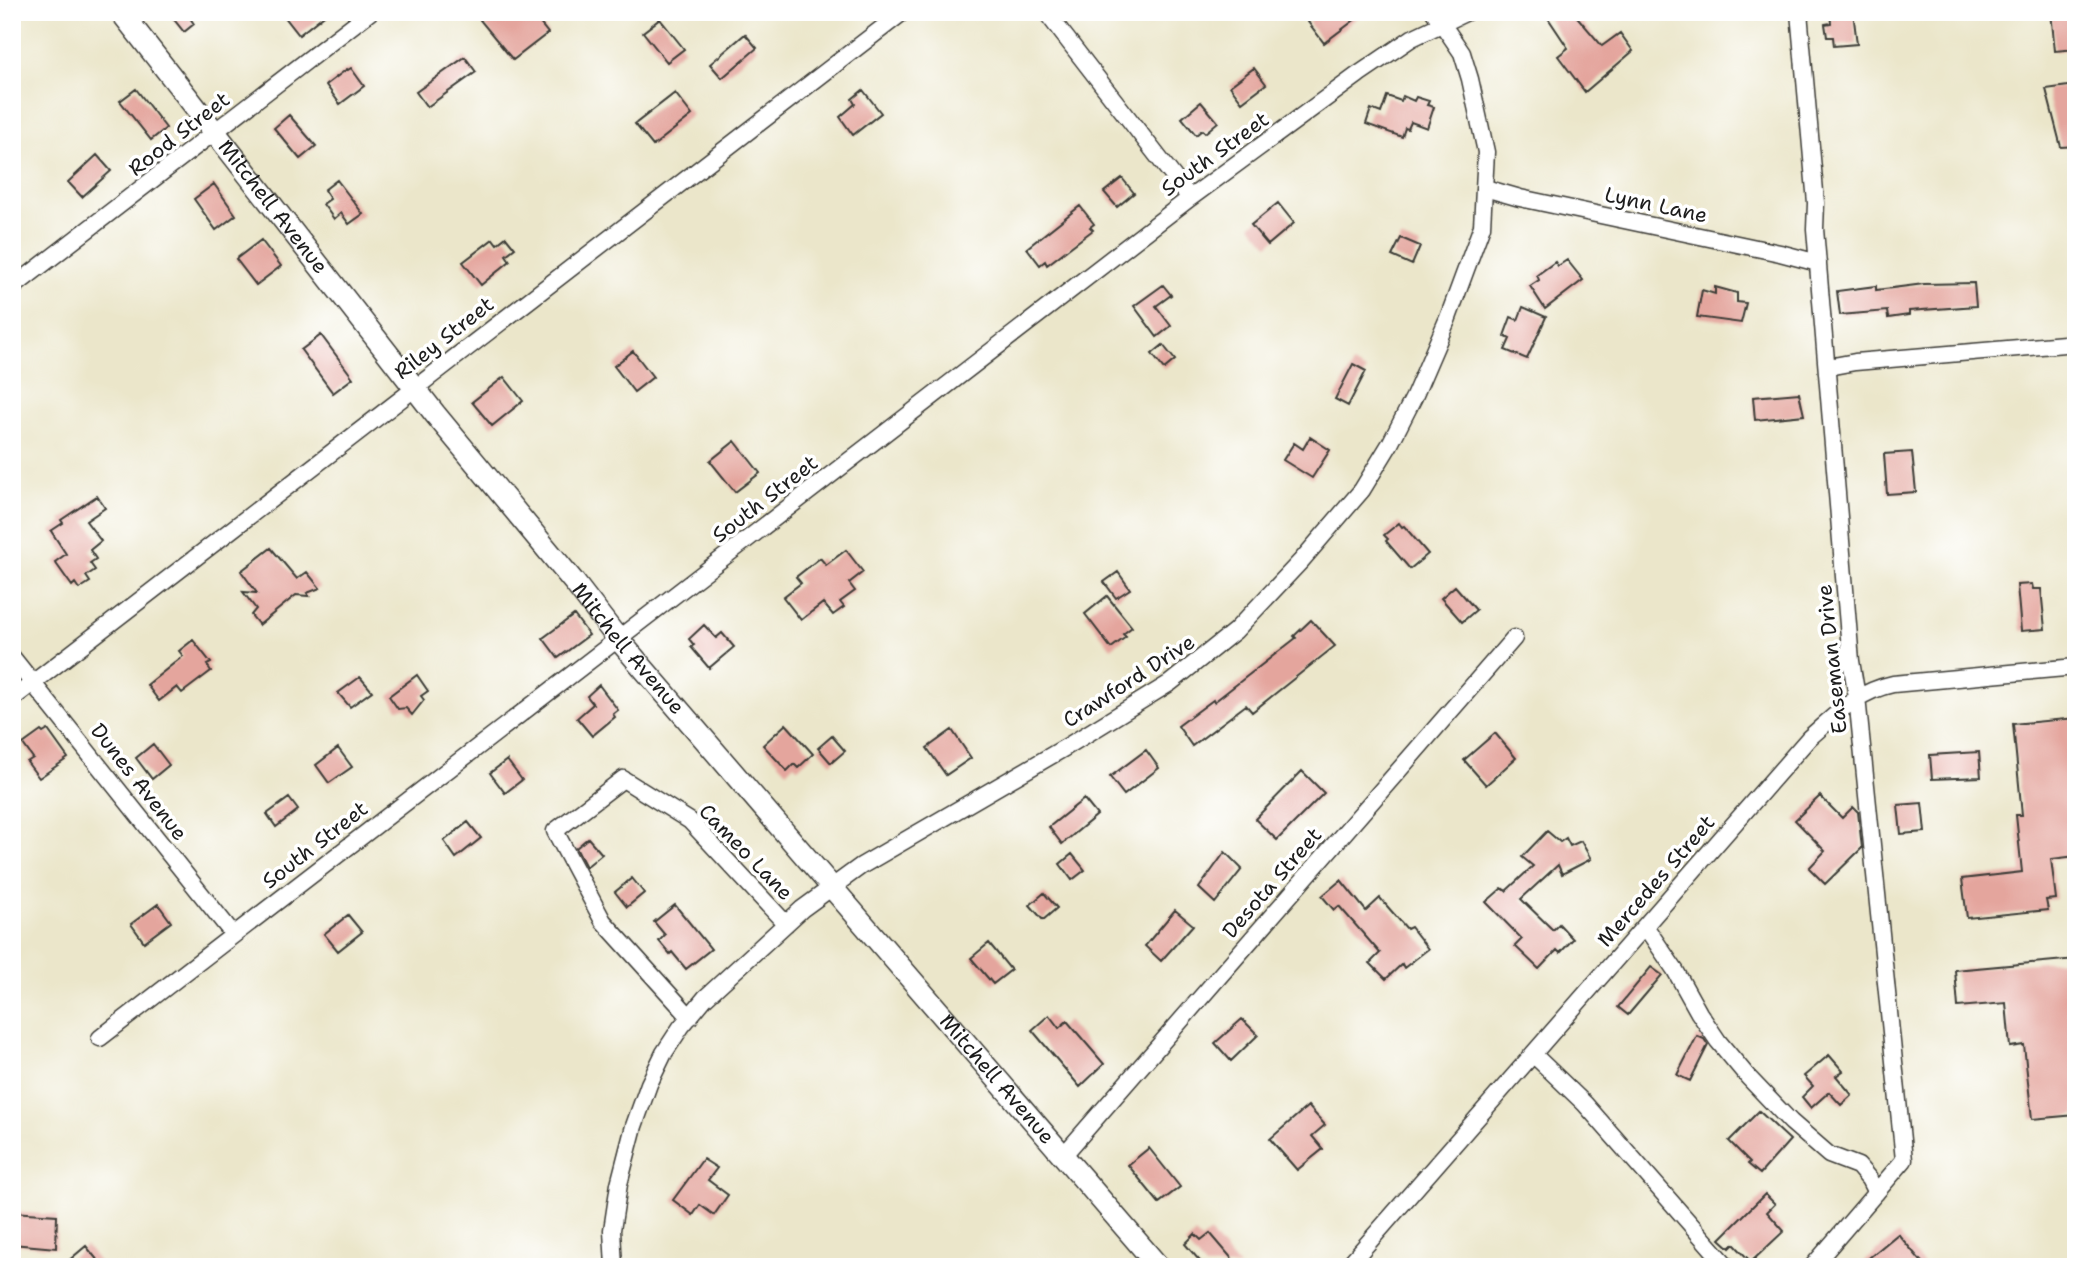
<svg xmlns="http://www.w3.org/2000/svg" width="2088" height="1279" font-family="'Shantell Sans',sans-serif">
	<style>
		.building { fill: #e4a59d }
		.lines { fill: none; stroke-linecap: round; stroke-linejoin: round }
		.street-casing { stroke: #3b3a36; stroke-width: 19 }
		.secondary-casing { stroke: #3b3a36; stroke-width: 24 }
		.street { stroke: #fff; stroke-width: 16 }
		.secondary { stroke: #fff; stroke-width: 21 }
		.labels { text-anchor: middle; stroke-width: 7; stroke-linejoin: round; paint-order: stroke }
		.street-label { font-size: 21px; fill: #1c1c1c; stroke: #fff }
	</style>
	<rect width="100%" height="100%" fill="#fff"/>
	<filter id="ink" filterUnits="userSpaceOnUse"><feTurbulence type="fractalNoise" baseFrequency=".0143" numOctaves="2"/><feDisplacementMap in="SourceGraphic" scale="14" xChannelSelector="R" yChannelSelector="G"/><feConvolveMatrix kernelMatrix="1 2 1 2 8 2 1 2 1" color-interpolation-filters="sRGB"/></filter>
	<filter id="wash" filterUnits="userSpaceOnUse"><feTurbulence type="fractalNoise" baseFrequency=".00686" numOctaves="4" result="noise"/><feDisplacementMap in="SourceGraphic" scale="28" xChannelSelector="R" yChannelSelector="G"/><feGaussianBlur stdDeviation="1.57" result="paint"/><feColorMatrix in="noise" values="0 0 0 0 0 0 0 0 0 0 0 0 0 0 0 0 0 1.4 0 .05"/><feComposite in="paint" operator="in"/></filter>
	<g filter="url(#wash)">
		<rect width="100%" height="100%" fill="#ebe6ca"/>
		<g id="blocks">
			<path class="building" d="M168,12h18l8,12 -10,8z
				M281,12h47l-29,23z
				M490,12h41l17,21 -35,27 -33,-40z
				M1321,12h44l-41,31 -16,-21z
				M1544,12h29l29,34 18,-13 13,18 -48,41 -27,-36 10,-8z
				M1830,12h23l4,32 -23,2 -1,-9h-6l-2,-13 6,-1z
				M2051,12h25v37l-21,2z
				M660,19l24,30 -17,13 -24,-30z
				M745,34l12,14 -35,30 -12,-14z
				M465,57l11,15 -49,35 -11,-15z
				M351,68l13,18 -24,18 -14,-19 21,-16 1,1z
				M1254,68l12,16 -24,18 -12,-16z
				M2076,85v61l-15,1 -15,-58z
				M136,89l30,39 -15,12 -31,-39z
				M863,90l18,23 -28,22 -13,-18 15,-13 -3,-5z
				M675,93l17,22 -39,31 -18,-22z
				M1387,96l14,5 2,-5 11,5 2,-4 13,4 -2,4 7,2 -7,21 -16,-6 -3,7 -3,-1 -3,9 -36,-13 5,-15 10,4z
				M1201,102l17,20 -13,11 -3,-3 -6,5 -14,-17z
				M289,115l27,31 -16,13 -26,-31z
				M97,155l14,16 -29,26 -14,-15z
				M1122,178l12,15 -17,14 -13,-15z
				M337,180l26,34 -14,10 -8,-11 -7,6 -11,-15 7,-5 -6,-9z
				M214,184l22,31 -20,15 -22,-31z
				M1278,203l16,20 -26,22 -17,-20z
				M1080,206l14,18 -4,3 3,3 -46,35 -2,-4 -5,4 -13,-17z
				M506,237l9,11 -9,7 4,6 -29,24 -18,-23 30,-23 4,5z
				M1401,238l19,8 -8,19 -20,-9z
				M261,240l20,26 -25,19 -20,-26z
				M1567,260l16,20 -38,29 -15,-23 9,-6 -2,-5 18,-13 3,4z
				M1974,283l2,23 -67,5v4l-21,3 -1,-7 -47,4 -3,-24 39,-5v4l48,-6z
				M1163,285l8,10 -15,11 15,20 -14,11 -23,-31z
				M1715,287l22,6v9l9,1 -5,20 -44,-6 5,-27 13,4z
				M1523,307l23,10 -19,42 -22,-9 5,-11 -6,-3 7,-19 7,3z
				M321,335l32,43 -20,15 -32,-43z
				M1163,345l12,15 -11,9 -12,-15z
				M633,351l20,26 -19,15 -20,-26z
				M1353,364l13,7 -18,35 -13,-7z
				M504,377l19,24 -31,25 -20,-24z
				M1799,393l5,22 -49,5 -2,-23z
				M1310,437l20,13 -18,28 -29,-18 11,-17 9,6z
				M735,441l25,32 -25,19 -25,-31z
				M1912,452l4,40 -29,2 -3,-40z
				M97,496l8,12 -19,13 15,20 -11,9 6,9 -6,4 5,7 -9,6 4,6 -11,7 -4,-6 -3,3 -17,-24 11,-8 -15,-23 12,-8 -2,-3z
				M1399,523l3,4 2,-1 24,28 -18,15 -24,-28 2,-2 -4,-4z
				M271,548l26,31 10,-7 13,16 -13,5 2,3 -13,-1 -37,30 -8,-10 5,-6 -13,-17 14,1 -16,-22z
				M846,550l17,22 -14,11 6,8 -15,11 4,5 -11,8 -10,-12 -22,17 -18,-23 18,-14 -5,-6 24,-19 6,7z
				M1118,572l12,17 -14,9 -12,-16z
				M2032,584l1,5h8l4,40 -24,2 -4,-46z
				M1455,586l21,24 -14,12 -21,-24z
				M1107,596l25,31 -9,7 3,3 -15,11 -26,-34z
				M574,615l15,20 -31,23 -15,-20z
				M1311,620l24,26 -83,66 -6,-7 -54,41 -14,-20 35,-26 1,2 82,-64 -2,-2z
				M704,625l12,13 6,-5 12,14 -25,21 -18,-21 3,-2 -5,-6z
				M193,640l18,23 -4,2 4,6 -29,22 -5,-6 -18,14 -12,-16 36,-29 -4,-5z
				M417,675l11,16 -7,5 3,4 -12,15 -6,-7 -8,1 -9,-13z
				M360,677l12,14 -22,16 -12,-14z
				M599,685l19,25 -5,4 2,3 -23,19 -15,-18 16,-14 -6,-8z
				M2076,718v138l-25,3 5,40 -10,1 2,10 -81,8 -5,-39 60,-7 -6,-57h6l-9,-91z
				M786,724l27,30 -15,14 -4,-4 -7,7 -24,-26z
				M48,730l20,28 -29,20 -12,-16 6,-4 -10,-14 18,-13 2,2z
				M952,730l19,28 -25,17 -19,-27z
				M1495,733l21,25 -30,27 -22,-25z
				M832,736l13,15 -14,12 -13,-15z
				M153,744l16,21 -17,14 -16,-21z
				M338,748l14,19 -23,16 -13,-18z
				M1146,750l13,18 -35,27 -14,-18z
				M1979,752l2,25 -49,2 -2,-24z
				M507,760l15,20 -17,13 -15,-20z
				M1302,771l22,22 -47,47 -22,-21z
				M1820,796l22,22 11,-11 5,5 4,36 -37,36 -16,-16 16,-17 -30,-31z
				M289,798l9,12 -22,17 -9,-13z
				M1084,799l13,16 -35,29 -13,-17z
				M1922,803l3,29 -24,2 -3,-29z
				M468,822l13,16 -25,20 -12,-17z
				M1547,831l13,11 6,-4 4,8 11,-5 10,18 -29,15 -4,-9 -37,34 32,31 6,-6 14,15 -13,14 -3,-3 -18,19 -24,-23 7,-7 -36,-37 16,-14 4,3 27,-25 -11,-9z
				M588,838l14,16 -16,13 -10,-19z
				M1225,852l17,17 -27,34 -16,-15z
				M1072,854l13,16 -13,10 -12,-16z
				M632,878l12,15 -17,14 -12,-15z
				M1341,880l25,31 14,-13 27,31 4,-2 17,22 -24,19 -2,-4 -16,15 -16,-16 10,-10 -41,-47 -5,4 -12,-14z
				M1044,893l13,15 -14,12 -13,-15z
				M158,904l13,18 -27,20 -13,-18z
				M675,905l36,44 -25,20 -14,-17 -2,2 -11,-13 6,-6 -11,-13z
				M1175,910l18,15 -32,36 -16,-15z
				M348,915l14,17 -24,19 -14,-17z
				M989,943l22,27 -18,14 -22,-26z
				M2076,959v156l-44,4 -8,-74 -14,2 -4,-44 -48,4 -3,-37z
				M1651,967l11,8 -34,40 -10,-8z
				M1049,1015l10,13 8,-7 37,43 -24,23 -48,-57z
				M1242,1019l16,16 -27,26 -16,-18z
				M1697,1036l7,3 4,6 -18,36 -13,-6z
				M1829,1055l14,16 -7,5 16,19 -11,10 -12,-13 -18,16 -9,-11 11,-11 -9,-10z
				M1308,1106l17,19 -13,11 11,13 -26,21 -27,-31z
				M1759,1111l31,29 -30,34 -12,-10 2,-2 -21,-21z
				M1149,1148l31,39 -21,16 -31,-38z
				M703,1159l14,9 -9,12 20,15 -14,20 -14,-10 -7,10 -20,-15z
				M1765,1194l10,10 -8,8 17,19 -33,31 -17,-18 -4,4 -10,-9z
				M12,1212l45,3 -1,33 -44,-4z
				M1210,1233l29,34h-34l-20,-23 10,-10 6,6z
				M1898,1234l28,33h-68z
				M86,1246l17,21h-42z"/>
		</g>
	</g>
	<g filter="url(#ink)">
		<use href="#blocks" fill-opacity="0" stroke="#3b3a36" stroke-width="2"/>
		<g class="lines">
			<defs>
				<path id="street" d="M1046,12l144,186
					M1799,12l17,191 -1,26 36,432 6,36 47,463 -92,107
					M1485,188l35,10 260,55 38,10
					M12,288l358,-276
					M1828,367l27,-5 221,-19
					M12,657l221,277
					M12,699l891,-687
					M1645,926l30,44 24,43 19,28 30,36 43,45 38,33 29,11 11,13 7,14
					M690,1017l-87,-96 -48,-90 68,-52 67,42 96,103
					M100,1038l1090,-840 169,-124 53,-36 55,-26
					M1534,1055l51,49 143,163
					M1062,1157l452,-519
					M614,1267l-2,-37 7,-46 15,-58 15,-42 15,-31 17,-26 24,-29 97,-89 59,-43 205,-119 104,-64 65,-52 66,-70 61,-71 28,-46 24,-47 34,-79 34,-92 4,-74 -16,-73 -8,-26 -28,-41
					M1347,1267l462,-529c28,-24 47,-46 84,-54l183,-17"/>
				<g id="secondary">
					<path id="s1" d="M121,12l314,402 139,168 44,57 541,628"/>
				</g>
			</defs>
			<use href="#street" class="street-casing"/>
			<use href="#secondary" class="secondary-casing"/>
			<use href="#street" class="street"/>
			<use href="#secondary" class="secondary"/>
		</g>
	</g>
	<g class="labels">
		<g class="street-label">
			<text transform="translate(179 134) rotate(-38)" y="7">Rood Street</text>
			<text transform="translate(1215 154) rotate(-36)" y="7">South Street</text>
			<text transform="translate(1656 205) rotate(12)" y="7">Lynn Lane</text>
			<text dy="7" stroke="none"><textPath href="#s1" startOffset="247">Mitchell Avenue</textPath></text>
			<text transform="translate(444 338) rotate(-38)" y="7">Riley Street</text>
			<text transform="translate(765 499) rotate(-38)" y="7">South Street</text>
			<text dy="7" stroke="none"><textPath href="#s1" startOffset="814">Mitchell Avenue</textPath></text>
			<text transform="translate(1832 659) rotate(-96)" y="7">Easeman Drive</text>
			<text transform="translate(1129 681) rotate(-33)" y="7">Crawford Drive</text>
			<text transform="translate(139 782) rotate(52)" y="7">Dunes Avenue</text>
			<text transform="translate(315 845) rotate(-38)" y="7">South Street</text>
			<text transform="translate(746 852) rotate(46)" y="7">Cameo Lane</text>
			<text transform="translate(1656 881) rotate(-49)" y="7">Mercedes Street</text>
			<text transform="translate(1272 883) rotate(-49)" y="7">Desota Street</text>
			<text dy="7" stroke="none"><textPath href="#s1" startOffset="1381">Mitchell Avenue</textPath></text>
		</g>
	</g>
	<rect width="2088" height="1279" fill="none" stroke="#fff" stroke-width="42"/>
</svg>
